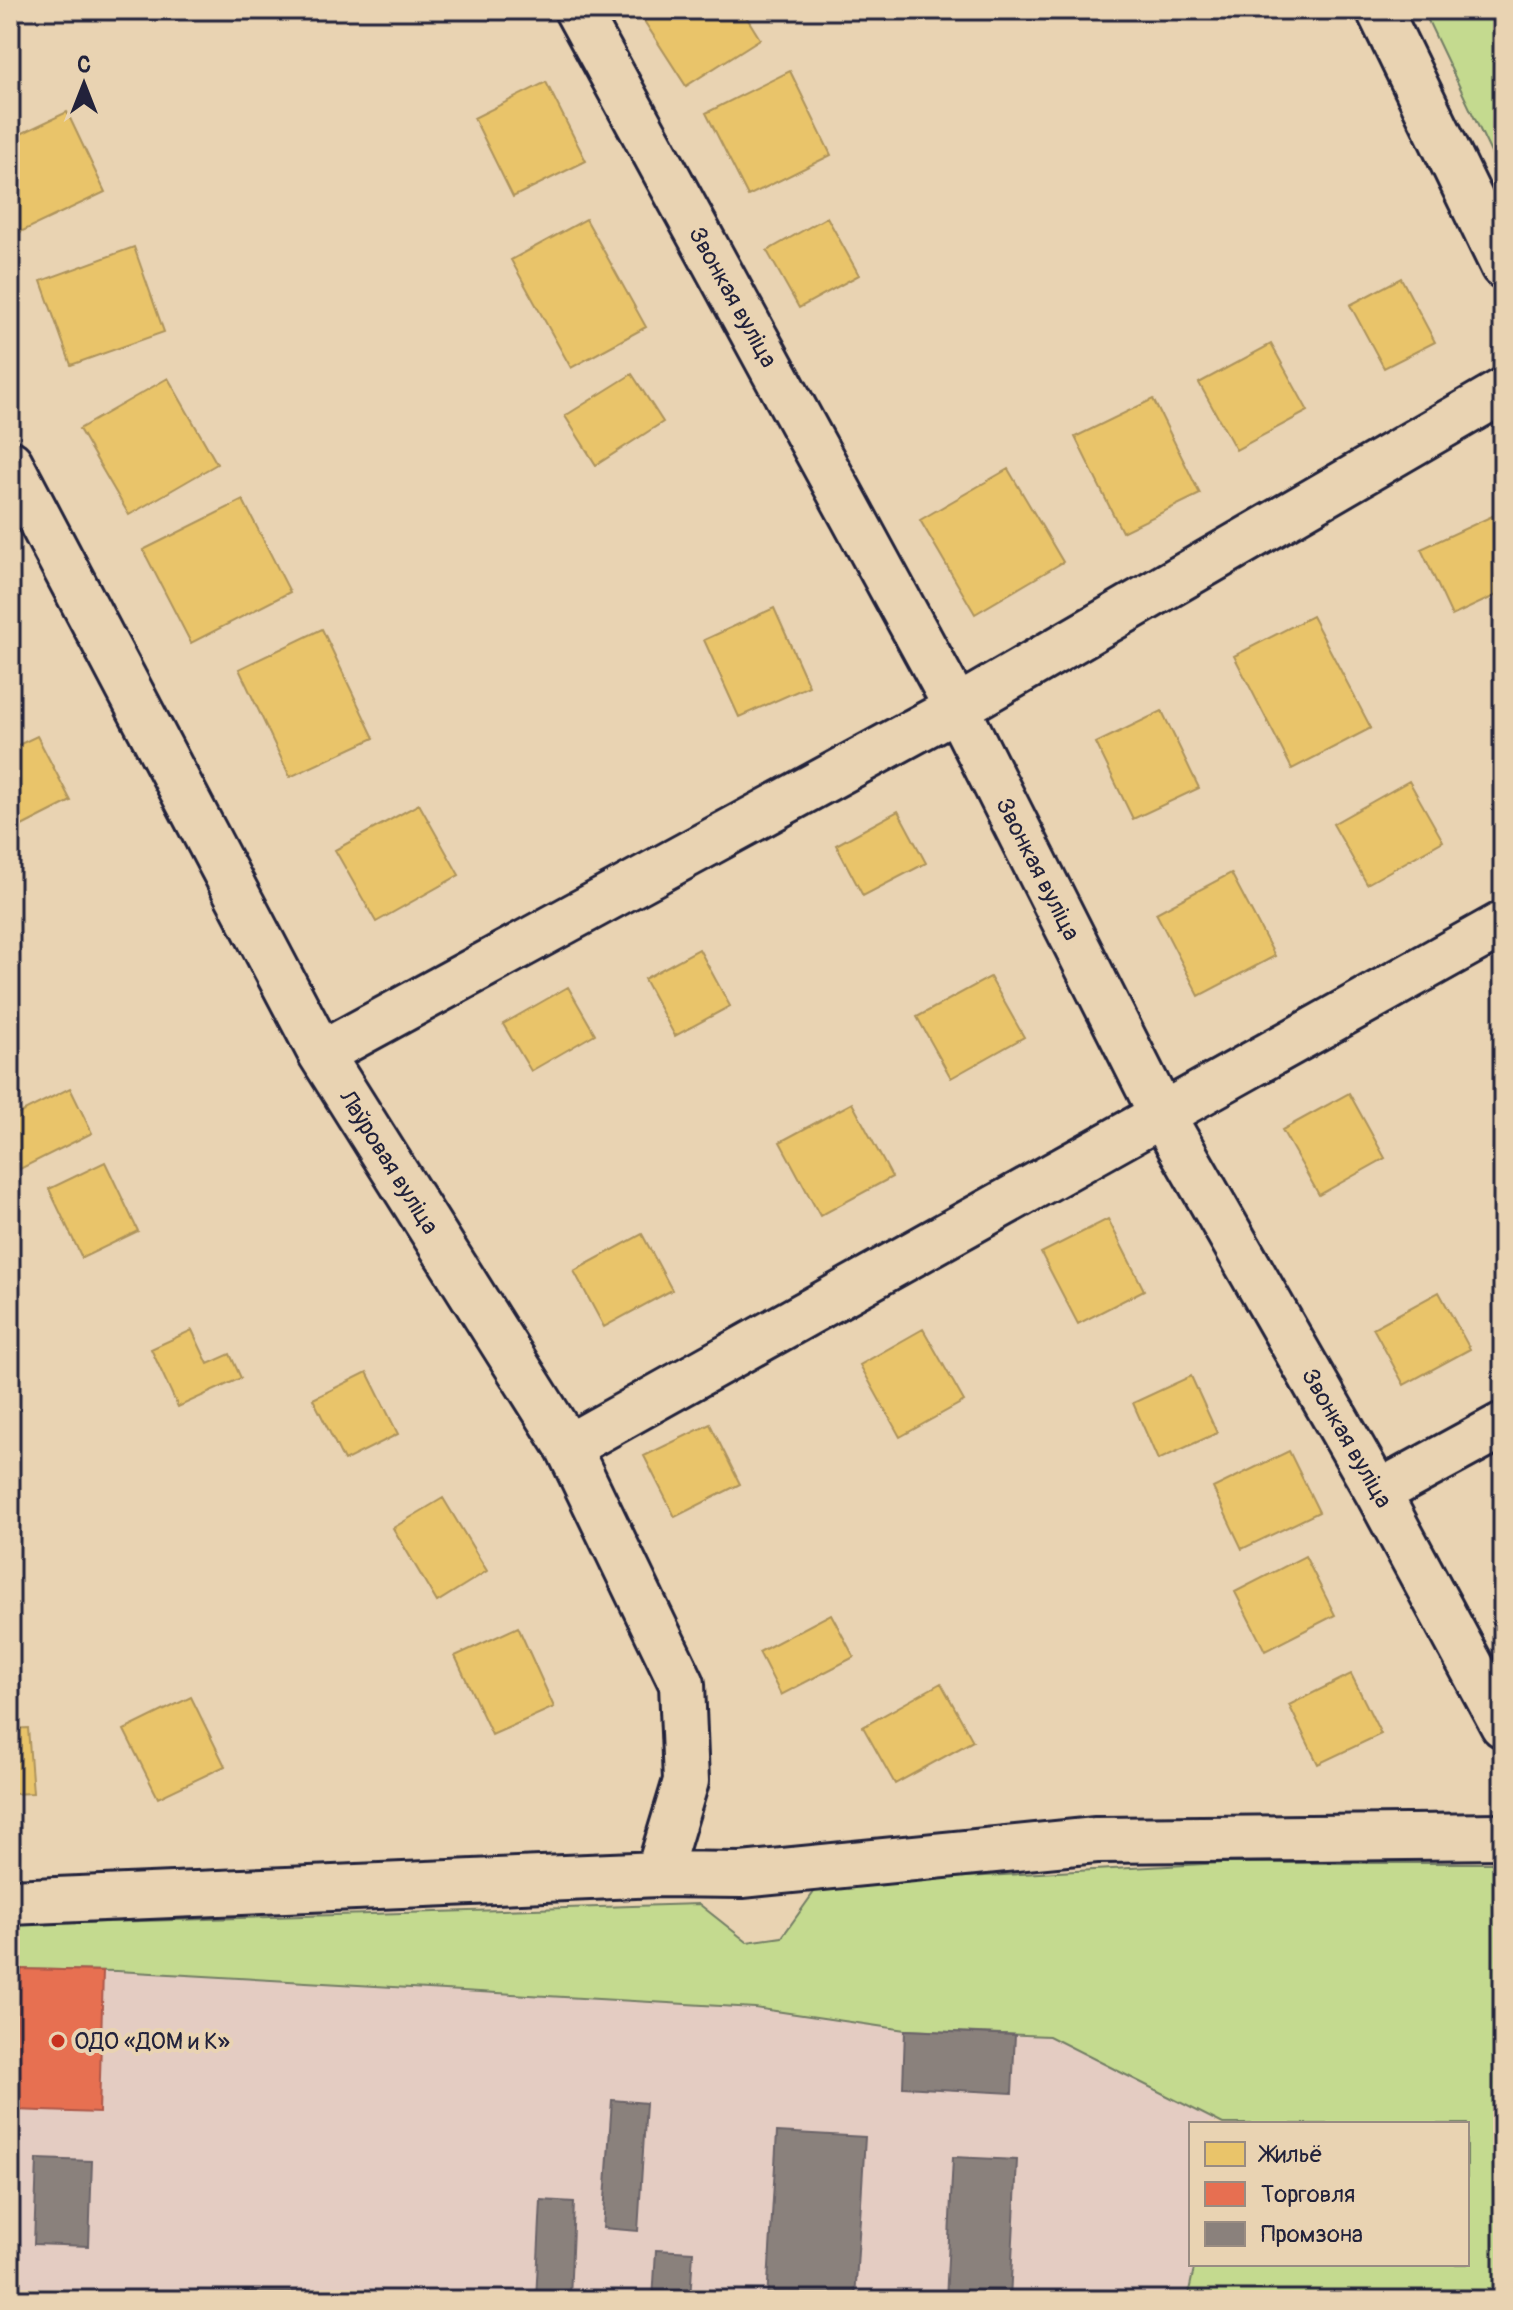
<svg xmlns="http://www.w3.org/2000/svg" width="1513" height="2310" font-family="Pangolin,sans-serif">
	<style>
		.built { fill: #e4ccc2 }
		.green { fill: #c4da8f; stroke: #737e65; stroke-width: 2 }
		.homes { fill: #e9c46a; stroke: #ad935c; stroke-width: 2 }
		.shops { fill: #e76f51; stroke: #ac584a; stroke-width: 2 }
		.industry { fill: #8a817c; stroke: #6b6468; stroke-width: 2 }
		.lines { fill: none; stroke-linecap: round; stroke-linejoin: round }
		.minor-casing { stroke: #22223b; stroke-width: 50 }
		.minor { stroke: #e9d3b2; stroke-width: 44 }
		.poi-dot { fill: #c8321e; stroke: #e9d3b2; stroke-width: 3 }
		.labels { text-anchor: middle; stroke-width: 8; stroke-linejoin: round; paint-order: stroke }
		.street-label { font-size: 24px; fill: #22223b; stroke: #e9d3b2 }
		.poi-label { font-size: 24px; fill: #22223b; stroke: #e9d3b2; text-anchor: start }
	</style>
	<rect width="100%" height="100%" fill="#e9d3b2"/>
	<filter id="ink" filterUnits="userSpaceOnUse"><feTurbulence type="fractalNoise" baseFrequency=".0125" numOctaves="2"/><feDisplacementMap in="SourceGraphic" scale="16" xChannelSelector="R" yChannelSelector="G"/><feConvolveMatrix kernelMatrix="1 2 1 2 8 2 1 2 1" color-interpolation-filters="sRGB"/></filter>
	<g filter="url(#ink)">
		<path class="built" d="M10,1969l107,2 638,37 150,22 144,6 174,86 -32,2v140h33v36h-1214z"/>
		<path class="green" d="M1423,10h80v168z
			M1223,1863h280v437h-316l8,-36h272v-140h-244l-174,-88 -144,-6 -150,-22 -638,-37 -107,-2v-44l689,-21 48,38 35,-5 37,-52z"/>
		<path class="homes" d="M637,10h105l18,29 -74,47z
			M790,71l41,84 -83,41 -42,-83z
			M546,82l40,79 -73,36 -39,-79z
			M67,112l38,80 -95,45v-98z
			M827,217l32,58 -60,33 -32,-57z
			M586,219l60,108 -75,41 -60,-108z
			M134,247l30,85 -93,33 -30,-84z
			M1401,278l34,64 -51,26 -34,-63z
			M1271,344l37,67 -72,39 -37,-67z
			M632,374l31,48 -67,43 -31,-49z
			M168,378l49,86 -88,51 -50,-86z
			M1153,399l47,95 -78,38 -47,-95z
			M1008,469l55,93 -88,52 -55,-94z
			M243,500l47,92 -99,51 -48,-93z
			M1503,511v81l-51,24 -31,-67z
			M774,608l35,78 -70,31 -35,-77z
			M1312,616l59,112 -79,41 -58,-113z
			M322,629l52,109 -84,39 -51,-108z
			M1162,711l37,77 -66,31 -37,-76z
			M37,736l34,65 -61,31v-83z
			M1409,781l34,60 -76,43 -34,-60z
			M419,804l40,71 -83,47 -41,-72z
			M898,811l28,52 -63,33 -27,-51z
			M1231,873l44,83 -76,40 -43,-83z
			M699,949l31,57 -55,30 -31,-57z
			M990,977l34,60 -73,41 -34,-61z
			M568,987l27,47 -64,37 -28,-47z
			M70,1088l22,45 -82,41v-56z
			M1349,1093l36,65 -66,37 -37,-65z
			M852,1103l40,74 -72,39 -40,-74z
			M105,1162l33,69 -56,27 -33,-69z
			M1108,1219l36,71 -66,34 -37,-71z
			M642,1234l30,56 -68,37 -30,-56z
			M1439,1292l31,57 -66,36 -31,-57z
			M923,1329l41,72 -64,36 -40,-72z
			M192,1330l16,34 22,-10 11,24 -63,29 -27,-58z
			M367,1372l31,62 -54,27 -31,-62z
			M1191,1376l26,57 -59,27 -25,-57z
			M710,1424l30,60 -65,33 -31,-61z
			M1289,1451l30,61 -77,37 -29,-61z
			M443,1498l44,73 -50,31 -44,-74z
			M1305,1556l30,59 -70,36 -30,-59z
			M831,1614l23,43 -73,38 -22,-43z
			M518,1627l36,80 -62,28 -37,-79z
			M1351,1674l30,60 -63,30 -29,-59z
			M941,1683l32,58 -78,43 -32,-57z
			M191,1697l34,69 -67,32 -34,-68z
			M28,1728l5,65 -23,1v-65z"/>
		<path class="shops" d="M18,1969l85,2 -4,142 -85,-3z"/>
		<path class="industry" d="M905,2030l110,5 -3,58 -109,-6z
			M612,2100l34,3 -8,128 -35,-3z
			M777,2132l88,5 -10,163h-88z
			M953,2157l64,3 -7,140h-64z
			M37,2159l55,2 -3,85 -55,-2z
			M541,2200l33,2 -4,98h-34z
			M656,2250l37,2 -3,48h-37z
			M10,2280l9,1 -1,19h-8z
			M245,2291l139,3v6h-139z"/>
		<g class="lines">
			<defs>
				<path id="minor" d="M577,10l380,698 205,407 216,378 125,232
					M1379,10l124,256
					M10,463l311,591 247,393 114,237 4,97 -28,93
					M321,1054l636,-346 546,-317
					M568,1447l935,-523
					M1378,1493l125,-68
					M10,1902l648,-28 84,1 354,-35 407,-4"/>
			</defs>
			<use href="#minor" class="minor-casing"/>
			<use href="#minor" class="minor"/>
		</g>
	</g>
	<circle class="poi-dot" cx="58" cy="2041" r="8"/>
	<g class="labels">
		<g class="street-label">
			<text transform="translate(733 297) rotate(61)" y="8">Звонкая вуліца</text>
			<text transform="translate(1038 869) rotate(63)" y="8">Звонкая вуліца</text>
			<text transform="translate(389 1162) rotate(58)" y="8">Лаўровая вуліца</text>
			<text transform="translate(1347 1438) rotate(60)" y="8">Звонкая вуліца</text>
		</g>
		<g class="poi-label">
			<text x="74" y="2049">ОДО «ДОМ и К»</text>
		</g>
	</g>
	<rect width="1513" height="2310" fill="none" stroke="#e9d3b2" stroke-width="40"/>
	<rect x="20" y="20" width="1473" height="2270" fill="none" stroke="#22223b" stroke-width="3" filter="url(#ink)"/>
	<rect x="1189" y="2122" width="280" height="144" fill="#e9d3b2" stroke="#998c82" stroke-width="2"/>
	<rect x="1205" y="2142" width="40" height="24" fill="#e9c46a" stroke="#998c82" stroke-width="2"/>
	<text x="1261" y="2162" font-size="24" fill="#22223b">Жильё</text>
	<rect x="1205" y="2182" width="40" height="24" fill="#e76f51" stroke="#998c82" stroke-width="2"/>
	<text x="1261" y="2202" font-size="24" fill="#22223b">Торговля</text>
	<rect x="1205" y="2222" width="40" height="24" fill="#8a817c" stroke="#998c82" stroke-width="2"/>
	<text x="1261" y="2242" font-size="24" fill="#22223b">Промзона</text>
	<g transform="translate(84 84)" stroke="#e9d3b2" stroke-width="6" paint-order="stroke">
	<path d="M0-6L14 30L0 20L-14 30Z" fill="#22223b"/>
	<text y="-12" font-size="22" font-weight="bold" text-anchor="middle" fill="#22223b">С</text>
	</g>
</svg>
